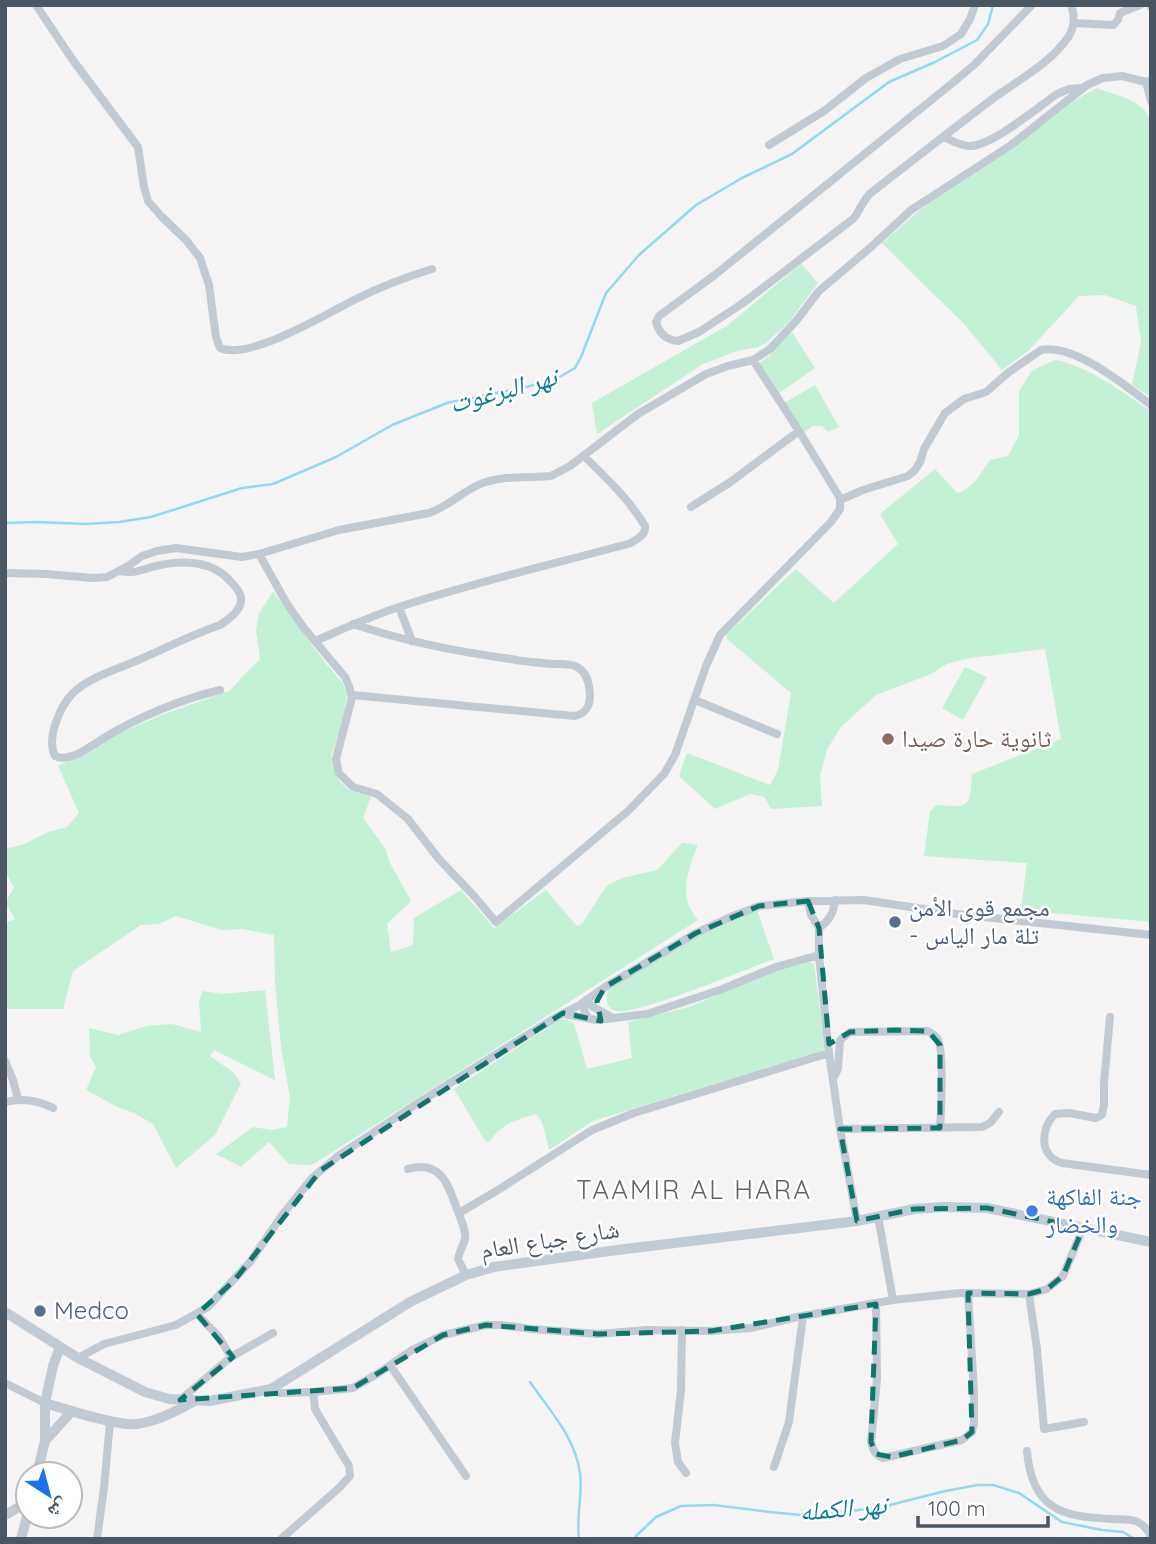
<svg xmlns="http://www.w3.org/2000/svg" width="1156" height="1544" font-family="Quicksand,'Noto Naskh Arabic',sans-serif">
	<style>
		.grass { fill: #c3f1d5 }
		.lines { fill: none; stroke-linecap: round; stroke-linejoin: round }
		.stream { stroke: #90daee; stroke-width: 2.5 }
		.minor { stroke: #c1cad2; stroke-width: 8 }
		.tertiary { stroke: #c1cad2; stroke-width: 10 }
		.secondary { stroke: #c1cbd6; stroke-width: 10 }
		.marked { fill: none; stroke: #0f766e; stroke-width: 5; stroke-dasharray: 14 9; stroke-linejoin: round }
		.education-dot { fill: #8d6e63; stroke: #fff; stroke-width: 2.5 }
		.service-dot { fill: #5c6f8a; stroke: #fff; stroke-width: 2.5 }
		.shop-dot { fill: #3f7fe0; stroke: #fff; stroke-width: 2.5 }
		.labels { text-anchor: middle; stroke-width: 5; stroke-linejoin: round; paint-order: stroke }
		.education-label { font-size: 24px; fill: #785e54; stroke: #fff; text-anchor: start }
		.service-label { font-size: 24px; fill: #4e5e75; stroke: #fff; text-anchor: start }
		.shop-label { font-size: 24px; fill: #366cbe; stroke: #fff; text-anchor: start }
		.street-label { font-size: 24px; fill: #4a5661; stroke: #fff }
		.water-label { font-size: 26px; font-style: italic; fill: #0c7c9b; stroke: #fff }
		.neighbourhood-label { font-size: 26px; letter-spacing: 2px; fill: #5f6368; stroke: #fff }
	</style>
	<rect width="100%" height="100%" fill="#f5f3f3"/>
	<path class="grass" d="M1097,88c20,8 49,12 54,35v274l-19,-12 9,-43 -5,-36 -31,-11 -26,1 -51,55 -26,19 -37,-45 -83,-82 45,-39 80,-52 67,-51z
		M801,264l17,19 -29,39 -23,21 -8,4 -21,4 -34,13 -106,70 -5,-31 136,-78z
		M792,332l23,36 -37,26 -19,-31 11,-7 2,-6z
		M1056,360c31,6 68,33 95,51v511l-130,-12 6,-47 -103,-7 6,-45 6,-6c35,2 33,4 36,-31l89,-35 -16,-90 -75,9 -23,6 -16,10 -55,21 -36,33 -13,22 -7,26 2,30 -51,3 -7,-12 -14,-3 -35,15 -36,-33 8,-23 83,32 8,-15 13,-77 -64,-54v-5l69,-65 38,34 64,-59 -18,-30 55,-45 22,24c16,-3 24,-21 33,-33l18,-4 11,-21v-44l12,-19 10,-6z
		M815,385l24,42 -11,5 -6,-6h-9l-10,7 -19,-30z
		M273,592l53,72 16,18 5,11 -3,26 -13,37 9,26 9,8 22,7 -8,21 22,30 5,15 21,38 -24,23 4,28 22,-7 1,-27 47,-28 33,38 52,-38 31,36 5,-2 21,-33 5,-6 14,-7 35,-8 25,-27 16,2c-7,16 -17,43 -9,61 2,5 6,10 9,14l-386,245 -23,-1 -20,-22 -28,25 -25,-13 37,-27 19,3 15,-3 3,-30 -9,-50 -6,-64 -1,-48 -32,-6 -20,1 -46,-14 -17,8 -18,1 -68,46 -10,38h-58v-86l10,-4 -10,-17 9,-14 -9,-18v-21l19,-5 24,-12 19,-5 12,-14 -21,-47 60,-32 46,-20 65,-23 31,-32 -4,-29 3,-17z
		M965,667l22,10 -24,43 -21,-12z
		M757,910l17,49c-25,9 -139,57 -158,52 -11,-3 -10,-13 -8,-22l96,-57z
		M809,962l5,2 10,77v9l-3,4 -88,24 -140,43 -44,29c-3,-12 -4,-27 -13,-36 -18,5 -35,10 -46,27l-4,1 -32,-53 107,-70 7,1 6,3 13,46 45,-11 -4,-36 61,-15 91,-38z
		M265,990l10,90 -61,-30 -4,6 23,16 8,11 -26,52 -39,33 -23,-44 -19,-11 -17,-6 -31,-17 10,-23 -6,-10 -1,-29 29,7 29,-9 25,-2 29,8 -2,-32 4,-9 19,3z"/>
	<g class="lines">
		<path class="stream" d="M5,523l31,-1 50,2 33,-2 32,-5 91,-29 31,-4 63,-27 56,-32 55,-22 79,-16 30,-8 19,-11 6,-11 25,-64 33,-38 57,-50 46,-27 50,-24 97,-72 46,-20 42,-22 11,-16 5,-19
			M530,1382c20,29 45,55 50,91 3,21 -4,43 -1,66
			M633,1539l23,-22 25,-11 33,-1 55,7 43,4 70,-9 59,-15 36,-7h16l26,8 43,29 40,8 21,2 10,6"/>
		<path class="minor" d="M36,5l36,54 66,88 6,40 4,14 13,15 25,24 14,18 9,27 7,52 4,11c29,13 108,-35 136,-49 24,-12 50,-22 76,-30
			M1032,5l-58,60 -24,20 -234,189 -57,42 -3,6c3,11 10,18 22,19l21,-9 44,-29 110,-84c7,-8 10,-20 19,-27 41,-32 82,-64 123,-95 25,-18 56,-34 74,-61 6,-10 6,-20 2,-31
			M1150,5l1,2
			M1075,23l38,2 5,-5 2,-7 20,-8
			M1146,82l5,19
			M943,137c8,3 17,9 26,9 22,1 69,-39 88,-52l12,-5 14,-1
			M769,145l55,-34 42,-33 34,-19 43,-13 18,-12 9,-15 5,-14
			M840,500l23,-10 45,-14 7,-6 5,-8 4,-13 21,-36 19,-14 22,-7 23,-20 32,-22c33,-7 85,36 110,55
			M691,507l38,-24 70,-52
			M259,554l28,50 17,24 41,49 4,9 3,12 -16,61 3,14 14,14 24,7 31,25 30,39 37,39 21,25 132,-111 36,-37 11,-19 31,-89 14,-31 111,-113 9,-13v-11l-41,-67 -46,-71
			M119,571c18,3 20,-1 37,-5 26,-6 57,-6 75,16 5,5 11,13 10,19 -1,10 -13,19 -21,24 -29,10 -56,24 -84,36 -19,8 -48,17 -63,32 -13,13 -27,46 -18,63 16,7 35,-10 49,-18 34,-21 78,-39 116,-48
			M5,573l41,1 47,4 14,-1 21,-11 14,-10 15,-5 19,-3 66,9 17,-3 80,-24 90,-17c18,-6 32,-20 49,-28 20,-10 51,-7 73,-9l19,-10 68,-52 68,-40 22,-8 25,-6 17,-11 26,-28 23,-30 51,-43 41,-38 100,-65 76,-60 16,-7 19,-2 24,6 5,-2
			M399,607l13,34
			M315,641c28,-12 56,-25 84,-34 77,-25 155,-43 232,-64 7,-5 15,-8 14,-17 -16,-27 -39,-48 -61,-70
			M352,695l222,21c10,-2 15,-7 16,-18 0,-12 -3,-27 -15,-32 -6,-3 -15,-2 -22,-2 -14,-1 -28,-2 -42,-5 -53,-7 -107,-18 -158,-35
			M695,700l82,34
			M808,901l3,14 8,13v27l10,98 11,76 17,92
			M819,928c11,-8 15,-16 16,-28
			M564,1014l33,6 50,-6 73,-24 56,-23 43,-12
			M1110,1017l-6,65v23l-2,10 -6,3 -27,-5 -14,1c-15,15 -16,42 7,49l89,12
			M589,1018c-6,-6 -6,-11 -3,-18l7,7 20,11
			M5,1061l8,19 5,19
			M834,1077l4,-8 2,-29 10,-8 78,-1c2,1 8,5 9,7 8,11 4,73 3,90
			M5,1102c16,-4 33,-2 48,6
			M840,1129l142,-2 8,-4 9,-11
			M408,1169c34,-10 41,18 50,43 3,8 8,17 7,26 -1,7 -6,14 -7,21l8,16
			M459,1213l39,-23 94,-60 42,-17 195,-60
			M878,1216l15,84
			M1029,1294l8,55 7,80 40,-7
			M876,1304l1,75 -6,63c2,8 4,13 12,16l79,-18 10,-8 2,-8v-33l-6,-98
			M682,1330l-1,60 -6,53 3,19 8,11
			M231,1357l42,-24
			M78,1358l26,-14 72,-19 32,-18 42,-45 33,-48 29,-36 26,-22 80,-53 140,-87 20,-10 27,-19 91,-54 32,-15 31,-12 49,-5 56,-1 93,14 194,21
			M390,1365l76,111
			M5,1383l40,20
			M271,1389l9,4 33,-1 40,-4 24,-14 35,-24 31,-15 43,-10h15l31,4 66,5 48,-4 65,1 40,-3 46,-11 96,-17 67,-7 69,1 18,-5 16,-13 20,-48
			M180,1400l51,-43 -12,-20 -22,-23
			M1027,1451c5,58 34,66 85,68 18,1 27,-2 38,15v5
			M774,1467l15,-45 14,-106
			M97,1539l7,-51 6,-67
			M281,1539l58,-51 11,-12 -1,-10 -34,-57 -2,-17"/>
		<path class="tertiary" d="M45,1403c20,6 74,24 92,21 20,-3 38,-12 56,-22
			M45,1441l27,-30
			M37,1474l8,-33v-38l8,-37 7,-19
			M5,1515l23,-13
			M21,1539l7,-26"/>
		<path class="secondary" d="M5,1312l73,46 67,34 24,7 41,2 61,-12 139,-87 56,-27 28,-8 123,-17 240,-29 57,-12 30,-2 43,1 164,34"/>
	</g>
	<path class="marked" d="M808,901l11,27 10,116 21,-12 45,-2 33,1 12,14v83l-100,1 17,92 57,-12 73,-1 96,20 -20,48 -16,13 -18,5 -61,-1 4,139 -10,8 -70,17 -16,-3 -5,-12 5,-138 -165,27 -113,3 -112,-9 -43,10 -90,53 -173,12 53,-43 -36,-43 37,-33 87,-111 242,-157 38,8 -4,-20 8,-14 91,-54 63,-27z"/>
	<circle class="education-dot" cx="888" cy="739" r="7"/>
	<g class="service-dot">
		<circle cx="895" cy="922" r="7"/>
		<circle cx="40" cy="1311" r="7"/>
	</g>
	<circle class="shop-dot" cx="1032" cy="1211" r="7"/>
	<g class="labels">
		<g class="education-label">
			<text x="902" y="747">ثانوية حارة صيدا</text>
		</g>
		<g class="service-label">
			<text x="909" y="916">مجمع قوى الأمن<tspan x="909" dy="28">- تلة مار الياس</tspan></text>
			<text x="54" y="1319">Medco</text>
		</g>
		<g class="shop-label">
			<text x="1046" y="1205">جنة الفاكهة<tspan x="1046" dy="28">والخضار</tspan></text>
		</g>
		<g class="street-label">
			<text transform="translate(550 1240) rotate(-9)" y="8">شارع جباع العام</text>
		</g>
		<g class="water-label">
			<text transform="translate(503 390) rotate(-15)" y="9">نهر البرغوت</text>
			<text transform="translate(843 1508) rotate(-5)" y="9">نهر الكمله</text>
		</g>
		<g class="neighbourhood-label">
			<text x="694" y="1199">TAAMIR AL HARA</text>
		</g>
	</g>
	<rect width="1156" height="1544" fill="none" stroke="#4a5661" stroke-width="14"/>
	<g transform="translate(49 1495) rotate(144)"><circle r="33" fill="#ffffff" stroke="#b7bbc0" stroke-width="2"/>
	<path d="M0-5L12 26L0 18L-12 26Z" fill="#1a73e8"/>
	<text y="-10" font-size="19" font-weight="bold" text-anchor="middle" fill="#4a5661">ش</text>
	</g>
	<path d="M918 1516v10h130v-10" fill="none" stroke="#4a5661" stroke-width="3.5"/>
	<text x="928" y="1516" font-size="21" fill="#4a5661" stroke="#ffffff" stroke-width="5" paint-order="stroke">100 m</text>
</svg>
